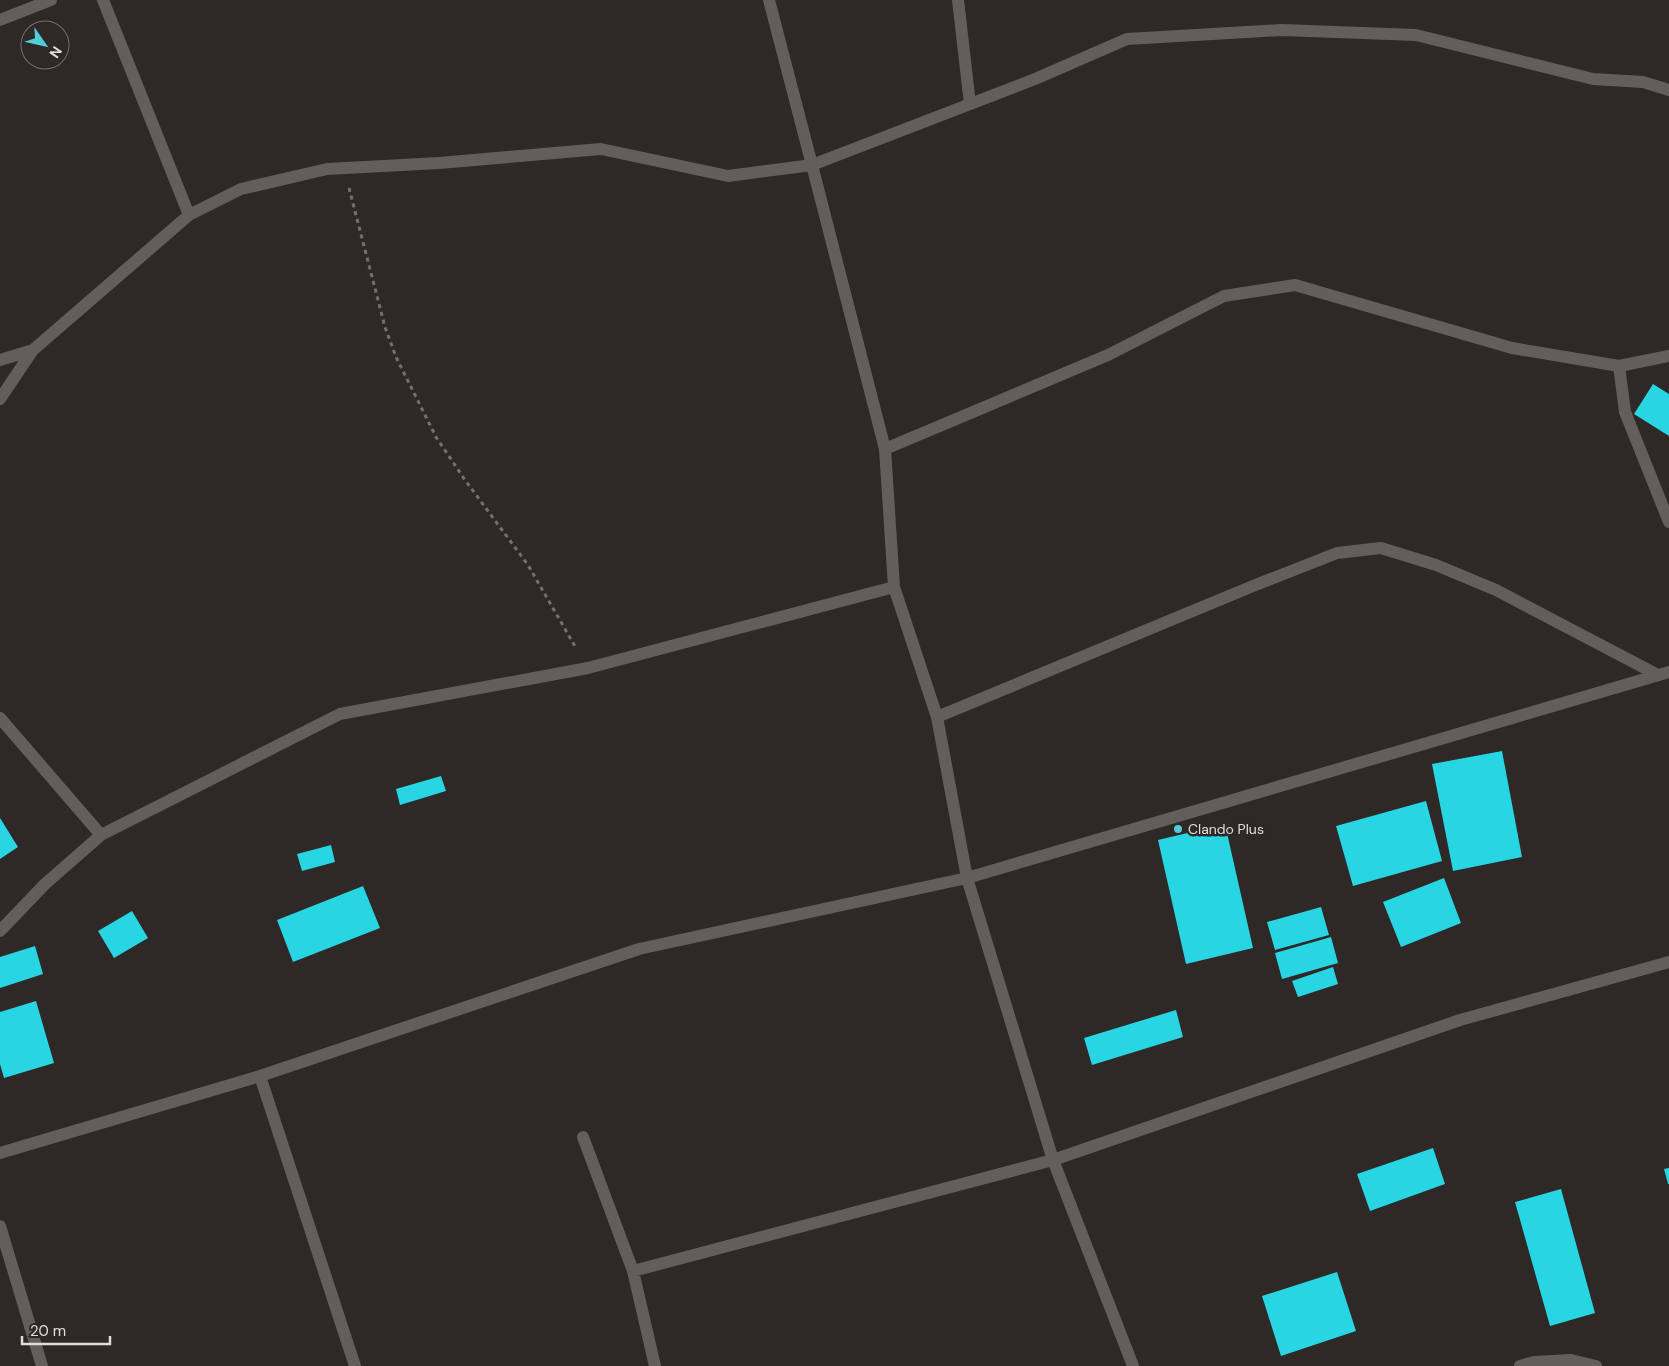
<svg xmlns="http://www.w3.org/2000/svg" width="1669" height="1366" font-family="'DM Sans',sans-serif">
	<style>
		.building { fill: #28d5e2 }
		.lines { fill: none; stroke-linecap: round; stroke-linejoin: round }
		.path { stroke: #75706f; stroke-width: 3; stroke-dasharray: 4 4; stroke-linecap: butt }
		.minor { stroke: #615e5d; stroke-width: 12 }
		.poi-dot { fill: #52ccd6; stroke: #2e2827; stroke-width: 2 }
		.labels { text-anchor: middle; stroke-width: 5; stroke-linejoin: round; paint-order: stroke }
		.poi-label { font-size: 14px; fill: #e0dcdb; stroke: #2e2827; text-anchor: start }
	</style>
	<rect width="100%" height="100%" fill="#2e2827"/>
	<path class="building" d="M1653,384l16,10v42l-35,-22z
		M1502,751l20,106 -69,14 -21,-107z
		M441,776l5,15 -46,14 -4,-16z
		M1426,801l16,60 -89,25 -17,-60z
		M0,818l18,29 -18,12z
		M1225,824l28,124 -67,16 -28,-124z
		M331,845l4,17 -33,9 -5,-17z
		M1444,878l17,45 -60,24 -18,-45z
		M363,886l17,42 -87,34 -16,-42z
		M1321,907l8,28 -54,15 -8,-28z
		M132,911l16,27 -34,20 -16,-27z
		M1331,937l7,26 -56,16 -7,-26z
		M35,946l8,28 -43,14v-31z
		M1333,967l5,17 -40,13 -6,-16z
		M36,1001l18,62 -50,15 -4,-14v-52z
		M1176,1010l7,27 -91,28 -8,-27z
		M1433,1148l12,36 -75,27 -13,-37z
		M1669,1168v16h-1l-4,-15z
		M1561,1189l34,124 -45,13 -35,-124z
		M1337,1272l19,59 -75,25 -19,-60z"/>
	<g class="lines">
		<path class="path" d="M349,188l36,139 11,30 40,80 29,43 63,85 48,83"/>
		<path class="minor" d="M103,0l86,215
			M769,0l43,165 73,284 9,138 43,130 30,161 86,282 80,206
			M958,0l12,104
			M0,20l51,-20
			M0,360l33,-10
			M1619,366l6,46 44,110
			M0,399l33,-49 156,-135 52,-26 86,-20 112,-6 162,-14 127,27 84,-11 223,-86 92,-40 155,-9 134,5 177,44 50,3 26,8
			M885,449l223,-94 116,-59 71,-11 217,63 107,18 50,-10
			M937,717l316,-131 84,-33 44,-5 55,17 60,25 162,85
			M0,718l101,117
			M0,931l45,-47 56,-49 239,-121 248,-46 306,-81
			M260,1076l95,290
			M583,1137l50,134 22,95
			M0,1153l260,-77 379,-127 328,-71 702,-206
			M0,1226l42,140
			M633,1271l420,-111 407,-140 209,-58
			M1520,1366l14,-4 37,-2 25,6"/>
	</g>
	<circle class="poi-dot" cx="1178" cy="829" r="5"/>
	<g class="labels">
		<g class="poi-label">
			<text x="1188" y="834">Clando Plus</text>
		</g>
	</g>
	<g transform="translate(45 45) rotate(124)"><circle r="24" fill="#2e2827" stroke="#75706f"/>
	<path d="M0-4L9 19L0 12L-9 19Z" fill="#52ccd6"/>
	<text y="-8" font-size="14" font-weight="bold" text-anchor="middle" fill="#e0dcdb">N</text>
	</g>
	<path d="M22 1336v8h88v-8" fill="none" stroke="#e0dcdb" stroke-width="2.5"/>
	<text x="30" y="1336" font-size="15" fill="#e0dcdb" stroke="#2e2827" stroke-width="4" paint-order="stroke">20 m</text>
</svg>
